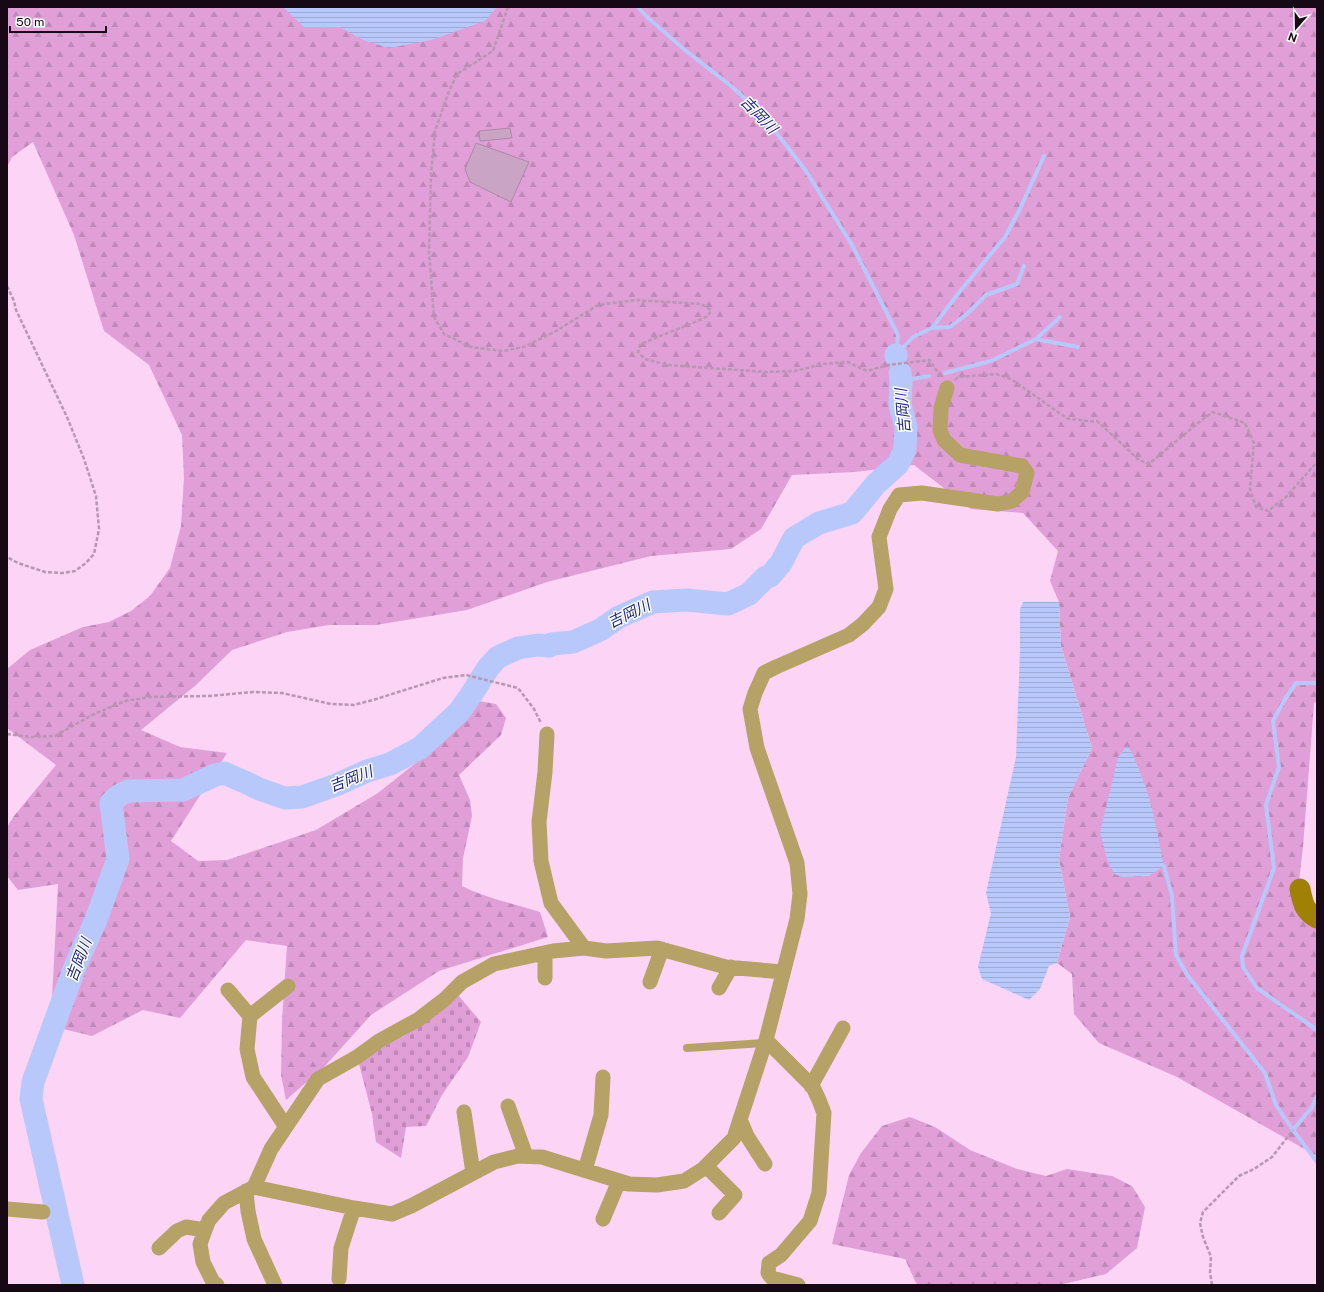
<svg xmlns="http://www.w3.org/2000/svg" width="1324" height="1292" font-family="'Public Sans','Noto Sans JP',sans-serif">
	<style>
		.forest { fill: url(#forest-firs) }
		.cemetery { fill: url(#cemetery-stones) }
		.water { fill: url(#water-rules) }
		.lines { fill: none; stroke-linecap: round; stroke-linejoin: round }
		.stream { stroke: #b8c8fb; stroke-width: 4 }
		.river { stroke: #b8c8fb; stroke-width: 23 }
		.building { fill: #caa4c5; stroke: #ad88a8 }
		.path { stroke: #b797b2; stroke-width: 2.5; stroke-dasharray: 4 2; stroke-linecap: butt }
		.lane { stroke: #b6a166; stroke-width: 8 }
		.street { stroke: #b6a166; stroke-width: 15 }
		.secondary { stroke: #a08005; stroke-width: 21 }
		.labels { text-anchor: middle; stroke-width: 3; stroke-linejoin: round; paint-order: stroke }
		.water-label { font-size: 15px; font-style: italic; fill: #1e2682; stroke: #fff }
	</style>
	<defs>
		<pattern id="forest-firs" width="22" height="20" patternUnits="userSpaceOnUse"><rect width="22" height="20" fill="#e09fd7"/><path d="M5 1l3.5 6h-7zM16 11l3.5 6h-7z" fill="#bf88b8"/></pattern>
		<pattern id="cemetery-stones" width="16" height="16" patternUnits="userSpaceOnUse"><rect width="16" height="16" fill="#e09fd7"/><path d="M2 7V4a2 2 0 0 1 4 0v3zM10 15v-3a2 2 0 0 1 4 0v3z" fill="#bf88b8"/></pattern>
		<pattern id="water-rules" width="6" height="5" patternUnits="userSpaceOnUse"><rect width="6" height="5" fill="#b8c8fb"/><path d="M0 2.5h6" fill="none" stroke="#9daad6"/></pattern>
	</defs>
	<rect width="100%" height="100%" fill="#fcd4f6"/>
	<path class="forest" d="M7,7h1310v695l-3,1 -11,144 -7,60 21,21v228l-140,-79 -78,-34 -25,-29 -2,-40 -15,-11 13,-46 -11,-58 9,-61 24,-50 -31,-102 -2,-44 -9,-21 8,-30 -35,-38 -52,-4 -57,-44 -59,7 -63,3 -31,54 -30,20 -80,7 -104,26 -80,28 -91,15h-47l-42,7 -55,18 -36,35 -55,45 39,17 47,6 -56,88 27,20 29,-1 89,-30 62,-37 49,-39 25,-34 27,-19 17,3 10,14 -5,17 -42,40 11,25 2,16 -9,42 -1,28c24,12 52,18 78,26l8,25 -109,34 -68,44 -46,51 -39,34 -5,-25 1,-54 5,-75 -41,-6 -66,78 -37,-8 -51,26 -29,-7 -11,-30 6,-115 -40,6 -11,-14v-49l7,-11 42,-51 -49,-37v-59l23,-19 53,-23 26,-5 22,-11 19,-15 20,-28 11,-42 3,-48 -2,-43 -33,-70 -45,-34 -30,-96 -41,-93 -21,15 -5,10z
		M910,1117l25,10 35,23 47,19 29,7 21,-7 45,7 20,10 13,21 -8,41 -31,26 -47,11h-142l-12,-26 -73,-15 17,-69 12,-22 21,-27z"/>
	<path class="cemetery" d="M458,995l23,27 -13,35 -26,38 -16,31 -20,1 -5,31 -25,-16 -4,-28 -14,-54 46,-24 30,-20z"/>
	<path class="water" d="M283,7h214l-12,14 -54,19 -42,8 -26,-8 -23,-13h-36z
		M1023,602h36l2,44 31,102 -24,50 -9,61 11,58 -13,46 -8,3 -9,23 -11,11 -47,-21 -4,-12 13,-54 -5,-20 30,-136 4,-107v-41z
		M1127,746c5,5 7,12 10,19 15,32 20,67 27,101l-15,10 -26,1 -9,-3 -7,-15 -7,-26 18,-76z"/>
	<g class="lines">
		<path class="stream" d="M638,7l9,10 38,33 46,36 31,28 44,57 46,74 46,90 -2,20
			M932,328l18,-1 17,-13 19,-19 31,-11 7,-18
			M1036,339l42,8
			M896,355l17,-18 19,-9 29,-38 44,-53 15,-28 24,-53
			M945,373l46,-12 45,-22 24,-22
			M901,381l28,-5
			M1317,683h-21l-11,16 -12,22 6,46 -13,38 8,63 -32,88 1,11 14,21 60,42
			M1164,866l8,30 4,59 12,21 77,97 11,32 17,25
			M1317,1096l-5,11 -19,23 24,32"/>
		<path class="river" d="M896,355v1
			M73,1285l-42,-186 2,-17 43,-118 20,-44 22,-61 -7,-56 7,-7 10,-5 55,-1 32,-15 9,-2 23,10 12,6 26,9 17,-1 34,-12 31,-14 23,-7 30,-16 39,-36 12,-17 17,-27 10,-11 20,-9 20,-3 11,1 2,-2 22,-2 27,-12 19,-13 34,-15 34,-2 41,4 21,-10 17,-17 4,-1 11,-13 13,-25 25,-15 33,-10 24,-29 22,-20 7,-15 1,-22 -6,-22 1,-24 -1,-8"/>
	</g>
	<path class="building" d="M510,128l2,10 -32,3 -1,-10z
		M476,143l53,19 -18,40 -41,-20 -5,-13z"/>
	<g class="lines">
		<path class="path" d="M508,7l-15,44 -36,23 -8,17 -14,40 -4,44 -2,77 5,65 10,17 27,13 32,4 21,-4 32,-16 42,-26 38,-5 65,4 10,6 -3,6c-22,11 -46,18 -68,29l-2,7 7,7 23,6 98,7 29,-1 28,-7 25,-2 19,9 21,-6 42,-5 11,18
			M7,286l7,15 2,9 51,107 17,42 12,37 3,33 -5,25 -8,9 -11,8 -13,2 -17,-1 -27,-9 -11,-6
			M955,380l3,-3 38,-3 15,5 57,40c11,0 19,3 29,2l42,39 10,4 49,-41 15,-11 32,11 9,20 -4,46 6,18 12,4 18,-14 31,-35
			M7,734l24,3 24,-1 37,-21 33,-14 24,-4 60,-1 44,-4 29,1 49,11 23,1 19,-5 70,-22 23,-3 52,13 16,21 7,14
			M1212,1285l-2,-12 1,-16 -8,-20 -3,-14 3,-11 36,-36 15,-7 18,-12 21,-27"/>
		<path class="lane" d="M687,1048l78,-5"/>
		<path class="street" d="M547,734l-2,38 -6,50 2,39 10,42 33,45
			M545,953v25
			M650,982l12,-33
			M719,988l12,-21
			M228,990l22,26 -3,33 6,28 33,50
			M250,1016l38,-30
			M766,1040l47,47 6,13 5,13 -5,80 -9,28 -29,34 -12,8 -1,10 4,5 26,7
			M811,1086l32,-58
			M508,1106l18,50
			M464,1112l9,61
			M740,1119l7,17 18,28
			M706,1166l29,29 -16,18
			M585,1170l16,-55 2,-38
			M254,1187l17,-38 47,-70 39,-22 22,-16 40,-22 26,-20 17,-17 32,-18 59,-13 31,-3 22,3 51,-3 69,19 57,5
			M246,1191l2,20 6,28 21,46
			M7,1209l36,3
			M603,1219l16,-38
			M159,1248l18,-17 9,-4 19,3
			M339,1279l2,-31 13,-40
			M217,1285l-4,-3 -10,-20 -3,-18 5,-14 4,-10 15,-17 30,-16 100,21 38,6 19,-8 83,-44 24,-6 24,1 87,27 28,1 27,-4 19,-12 31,-31 32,-98 31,-121 3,-25 -3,-31 -40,-115 -7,-39 5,-16 9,-20 12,-6 73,-32 14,-11 16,-17 7,-18 -7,-52 11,-28 9,-14 23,-2 76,11 14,-3 10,-9 5,-19 -5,-7 -62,-11 -16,-15 -4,-10 1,-22 6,-20"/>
		<path class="secondary" d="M1300,889c3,14 4,22 17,29"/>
	</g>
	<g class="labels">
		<g class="water-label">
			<text transform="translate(759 115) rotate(46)" y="5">吉岡川</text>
			<text transform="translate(903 411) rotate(-95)" y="5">吉岡川</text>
			<text transform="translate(629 614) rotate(-26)" y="5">吉岡川</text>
			<text transform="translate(351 779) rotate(-21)" y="5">吉岡川</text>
			<text transform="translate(79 960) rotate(-69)" y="5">吉岡川</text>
		</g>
	</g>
	<rect width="1324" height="1292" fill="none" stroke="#160915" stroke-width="16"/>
	<g transform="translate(1296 28) rotate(200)" stroke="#ffffff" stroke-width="3" paint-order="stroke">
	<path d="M0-3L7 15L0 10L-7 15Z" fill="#160915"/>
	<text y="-6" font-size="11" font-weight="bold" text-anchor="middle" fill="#160915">N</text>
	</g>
	<path d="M10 26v6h96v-6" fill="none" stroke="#160915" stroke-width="2"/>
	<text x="16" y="26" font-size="12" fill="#160915" stroke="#ffffff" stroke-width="3" paint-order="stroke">50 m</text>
</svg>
